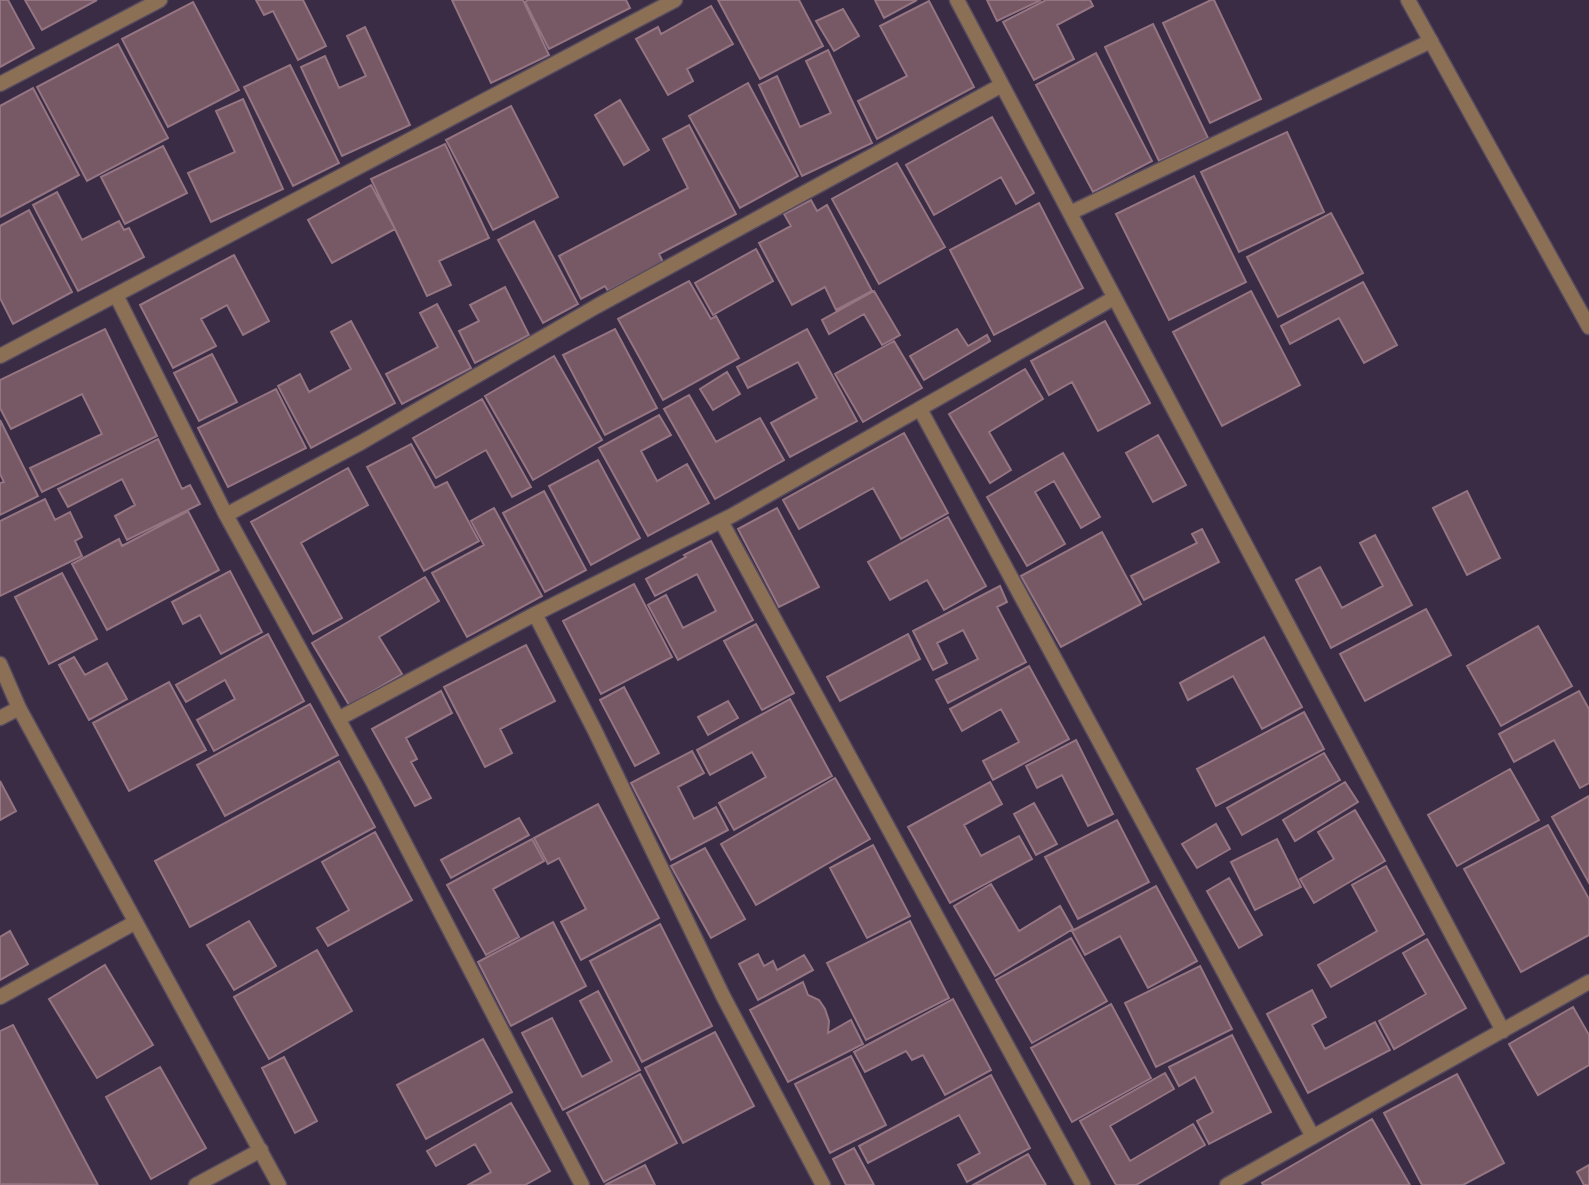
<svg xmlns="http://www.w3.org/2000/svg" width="1589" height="1185" font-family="'PT Sans',sans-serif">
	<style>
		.building { fill: #775865; stroke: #957582; stroke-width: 2 }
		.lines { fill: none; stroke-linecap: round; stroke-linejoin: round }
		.lane-casing { stroke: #564a60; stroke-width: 17 }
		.street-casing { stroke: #564a60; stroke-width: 17 }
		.lane { stroke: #8b7055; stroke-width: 14 }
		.street { stroke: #8b7055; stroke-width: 14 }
	</style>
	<rect width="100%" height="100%" fill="#392c44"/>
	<path class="building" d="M0,0h8l26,48 -34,19z
		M25,0h72l-55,30z
		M256,0h47l23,46 -28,14 -25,-49 -9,4z
		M452,0h71l26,55 -58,28z
		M528,0h98l4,8 -81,41 -24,-47z
		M718,0h81l24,46 -63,33z
		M875,0h42l-33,18z
		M987,0h54l-44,21z
		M1046,0h44l3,6 -36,19 17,34 -40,21 -31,-58z
		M1211,0h3l47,99 -51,24 -47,-100z
		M929,1l45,86 -97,52 -19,-38 49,-25 -27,-50z
		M193,2l46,88 -71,37 -46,-88z
		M711,6l22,38 -46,25 6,12 -25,14 -32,-56 22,-12 3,7z
		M843,9l16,27 -25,15 -18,-30z
		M1153,24l55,114 -49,23 -54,-114z
		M365,27l45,98 -68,31 -41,-89 24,-11 14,32 27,-12 -19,-40z
		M118,44l50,94 -81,43 -50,-94z
		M828,50l44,93 -70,33 -43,-91 18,-9 23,51 31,-14 -25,-52z
		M1096,53l56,108 -59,31 -57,-107z
		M290,65l49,98 -46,23 -49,-99z
		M748,83l50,93 -58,32 -51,-92z
		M33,88l46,87 -79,42v-111z
		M243,99l40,90 -72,33 -23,-49 47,-21 -19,-41z
		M620,100l29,50 -25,15 -29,-50z
		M511,106l47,91 -65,33 -47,-90z
		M992,117l42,76 -18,11 -15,-27 -67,38 -28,-50z
		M689,125l47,89 -77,40 4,8 -55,29 -3,-5 -24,13 -22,-43 129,-68 -25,-49z
		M1287,132l37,80 -85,40 -38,-80z
		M445,144l44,94 -50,23 12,24 -24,11 -56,-117z
		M163,146l24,47 -62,31 -24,-47z
		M897,163l48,84 -66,37 -47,-85z
		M1194,176l52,106 -77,38 -53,-106z
		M371,185l24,44 -63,34 -24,-43z
		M57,192l25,48 37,-19 5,9 5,-2 15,29 -66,34 -45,-86z
		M811,200l6,11 10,-6 45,86 -36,19 -11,-23 -33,18 -33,-62 32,-17 -7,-12z
		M1039,203l44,85 -89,47 -44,-85z
		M29,210l43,82 -59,32 -13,-26v-72z
		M1331,213l32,60 -85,44 -31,-60z
		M534,221l44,83 -35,19 -45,-83z
		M756,249l17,32 -60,34 -18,-32z
		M234,255l35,66 -26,14 -16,-30 -26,14 15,27 -43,22 -33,-63z
		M689,281l22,38 5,-3 23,42 -76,42 -45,-81z
		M1363,282l34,63 -33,18 -25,-45 -49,26 -9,-18z
		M505,287l24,48 -54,28 -16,-32 20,-10 -9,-16z
		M874,291l26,44 -18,10 -18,-31 -35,20 -7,-14z
		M1251,291l49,94 -78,41 -49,-94z
		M437,304l34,64 -69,36 -16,-30 52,-27 -18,-34z
		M351,321l44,82 -84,45 -33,-62 22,-12 9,18 42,-23 -20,-37z
		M1105,321l45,82 -52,28 -26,-49 -23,13 -18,-34z
		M105,329l52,107 -115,56 -12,-24 72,-34 -20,-40 -71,35 -11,-21v-28z
		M615,329l42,79 -52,27 -42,-80z
		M807,329l50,92 -67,36 -19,-34 46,-25 -19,-36 -50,26 -11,-21z
		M957,329l11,17 19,-11 3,6 -66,39 -14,-24z
		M894,341l28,47 -59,34 -28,-48z
		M212,354l25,48 -38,19 -25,-48z
		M554,356l48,84 -69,40 -48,-84z
		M1025,369l18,30 -54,33 22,38 -21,13 -41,-69z
		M727,372l13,22 -27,16 -13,-21z
		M276,389l30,59 -78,39 -30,-59z
		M689,395l27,47 44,-24 24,42 -69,39 -51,-90z
		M482,399l49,88 -19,10 -26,-47 -50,28 -23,-40z
		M659,415l12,20 -30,16 16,30 30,-17 22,39 -61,33 -49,-88z
		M0,420l38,76 -38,19v-32l4,-1 -4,-8z
		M904,433l44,80 -47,26 -28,-51 -74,41 -16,-29z
		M1158,435l28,50 -33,17 -27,-49z
		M158,439l24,50 8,-4 10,19 -73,36 -12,-24 20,-11 -13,-26 -54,28 -10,-18z
		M411,444l24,44 12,-6 32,59 -55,30 -57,-104z
		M1063,453l37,64 -19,11 -27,-47 -19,11 30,52 -38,22 -40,-69z
		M598,460l42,78 -49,27 -42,-79z
		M348,468l20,37 -67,38 41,75 -29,16 -62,-112z
		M544,491l42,79 -41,22 -42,-79z
		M1467,491l33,67 -33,17 -34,-67z
		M45,499l10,21 15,-8 12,25 -7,4 7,15 -82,40v-75z
		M494,508l48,88 -75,41 -35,-64 52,-28 -13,-24z
		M777,508l42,79 -40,20 -41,-78z
		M188,511l31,59 -112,60 -35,-66 47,-25 3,7z
		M948,517l38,69 -42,24 -17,-30 -37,20 -22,-38z
		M1202,529l17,33 -75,38 -13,-24 66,-33 -5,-9z
		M1102,532l39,72 -80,43 -40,-71z
		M1375,535l37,70 -81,43 -35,-68 24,-13 22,41 41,-22 -23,-43z
		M711,541l42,79 -75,40 -30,-55 18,-10 17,33 33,-17 -19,-37 -42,22 -9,-17 40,-22 -2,-2z
		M230,571l32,61 -41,22 -21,-39 -17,9 -11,-22z
		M62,573l35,66 -48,25 -34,-67z
		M425,577l14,24 -60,36 23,37 -53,31 -37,-62z
		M634,584l38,73 -71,37 -38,-73z
		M1000,586l7,16 -10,5 29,55 -78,41 -12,-23 42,-21 -15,-29 -26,13 10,20 -14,7 -20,-39z
		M1426,609l25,46 -86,46 -25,-47z
		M756,624l38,69 -32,17 -38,-69z
		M1538,626l34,60 -71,40 -34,-60z
		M268,634l36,67 -90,50 -17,-31 38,-21 -10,-19 -39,22 -10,-17z
		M908,634l12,25 -80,42 -13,-24z
		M1264,637l38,70 -40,22 -29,-53 -45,24 -8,-17z
		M526,645l29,56 -55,28 12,24 -27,14 -41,-80z
		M74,657l11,18 22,-12 20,36 -38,21 -30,-55z
		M1029,666l40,73 -76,41 -10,-19 36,-19 -18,-33 -39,22 -12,-22z
		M169,682l37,68 -77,41 -36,-68z
		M624,687l35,66 -24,13 -35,-66z
		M441,691l11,22 -46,25 11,21 -6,3 20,36 -16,8 -43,-77z
		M1579,691l10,18v74l-9,5 -26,-48 -40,22 -15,-28z
		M790,699l42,77 -98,54 -15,-27 47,-26 -14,-25 -42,23 -13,-25z
		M728,701l10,17 -30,17 -10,-18z
		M310,704l28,51 -113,61 -28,-51z
		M1304,712l20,37 -108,57 -19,-37z
		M1076,740l37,74 -25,12 -26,-51 -25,13 -11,-22z
		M692,751l12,22 -26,14 16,32 22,-12 12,23 -57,30 -40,-77z
		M1324,753l16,27 -98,55 -15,-27z
		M339,761l36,66 -185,100 -35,-66z
		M1510,769l29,51 -82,46 -29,-51z
		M835,778l35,61 -114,66 -35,-61z
		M0,781l16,30 -16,9z
		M990,782l12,22 -38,21 17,31 38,-20 13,23 -82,44 -42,-76z
		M1345,782l13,20 -63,39 -12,-21z
		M1589,796v87l-37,-66z
		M1034,803l23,41 -21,11 -22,-41z
		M598,804l61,114 -78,42 -20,-38 25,-13 -27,-51 -11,6 -14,-26z
		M1355,810l30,51 -71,42 -14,-24 34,-20 -16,-27z
		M519,818l10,17 -78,43 -10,-18z
		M1117,820l32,62 -71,37 -33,-62z
		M1216,824l14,25 -33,19 -15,-24z
		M1548,825l41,74v36l-68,37 -57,-103z
		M375,832l37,68 -84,46 -11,-18 32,-18 -27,-48z
		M532,839l12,22 -51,28 26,48 -33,18 -39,-70z
		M1277,839l24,48 -46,23 -24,-48z
		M873,845l37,71 -43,22 -37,-70z
		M705,848l40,71 -34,19 -40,-72z
		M1386,866l38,68 -93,53 -13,-22 59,-34 -25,-46z
		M1229,878l33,57 -23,13 -32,-57z
		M991,884l28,47 41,-25 13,23 -78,47 -41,-70z
		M1156,886l41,75 -49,27 -28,-52 -35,19 -13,-24z
		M249,921l27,45 -42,24 -27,-45z
		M910,921l39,77 -83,42 -39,-77z
		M553,922l33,64 -75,40 -33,-64z
		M660,924l52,102 -70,36 -52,-101z
		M10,931l18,33 -28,16v-43z
		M1071,938l36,63 -75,42 -36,-63z
		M1427,939l39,69 -72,41 -15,-28 47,-27 -23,-41z
		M317,950l35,61 -83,48 -35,-62z
		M758,954l6,12 9,-5 4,9 27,-15 9,15 -55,30 -19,-36z
		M105,965l48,80 -56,33 -48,-79z
		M1200,966l32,63 -76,38 -31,-64z
		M803,982l5,13 11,5 6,9 4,12 -1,12 23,-13 12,24 -75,38 -38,-72z
		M1312,990l14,27 -14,8 13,24 50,-27 15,28 -82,43 -41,-79z
		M598,991l42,79 -77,40 -41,-77 30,-15 30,59 30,-16 -32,-60z
		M953,999l38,71 -46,25 -22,-40 -11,5 -6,-9 -41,21 -11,-20z
		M1111,1004l40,74 -79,44 -41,-74z
		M1573,1007l16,28v30l-51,30 -29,-51z
		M13,1025l85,160 -98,-1v-153z
		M715,1032l39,74 -71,37 -38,-75z
		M1232,1035l39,77 -62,32 -12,-23 16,-9 -18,-35 -16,9 -10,-19z
		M483,1039l29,53 -86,47 -29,-54z
		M851,1056l35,69 -56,28 -35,-69z
		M284,1057l33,64 -22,12 -33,-65z
		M160,1067l46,81 -55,31 -45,-82z
		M1165,1073l9,16 -64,37 20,35 63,-37 12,21 -69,40h-20l-36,-64z
		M640,1074l37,69 -73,39 -37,-69z
		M1457,1074l47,89 -41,22h-41l-38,-72z
		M991,1075l39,73 -63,34 -9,-17 22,-12 -21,-38 -91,48 -9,-17z
		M511,1103l39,68 -25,14h-57l23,-13 -16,-28 -39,22 -9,-15z
		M1372,1119l38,66h-147l-1,-2z
		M854,1148l20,37h-28l-13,-26z
		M1028,1154l18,31h-73z
		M645,1165l10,20h-50z
		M1589,1165v20h-5l-7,-13z"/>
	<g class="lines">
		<defs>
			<path id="lane" d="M957,0l546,1031
				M0,84l160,-84
				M1070,213l361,-172
				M116,295l110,220 136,-73 235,-136 405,-221
				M0,356l675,-356
				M920,409l393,728
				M226,515l148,269 208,401
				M721,521l362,664
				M535,614l198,-99 381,-217
				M0,664l19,44 260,477
				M0,718l19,-10
				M338,719l197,-105 59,115 129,267 100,189
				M0,997l134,-74
				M196,1185l65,-35
				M1227,1185l362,-203"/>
			<path id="street" d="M1408,0l181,327"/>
		</defs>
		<use href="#lane" class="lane-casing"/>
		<use href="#street" class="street-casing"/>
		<use href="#lane" class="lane"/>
		<use href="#street" class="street"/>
	</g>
</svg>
